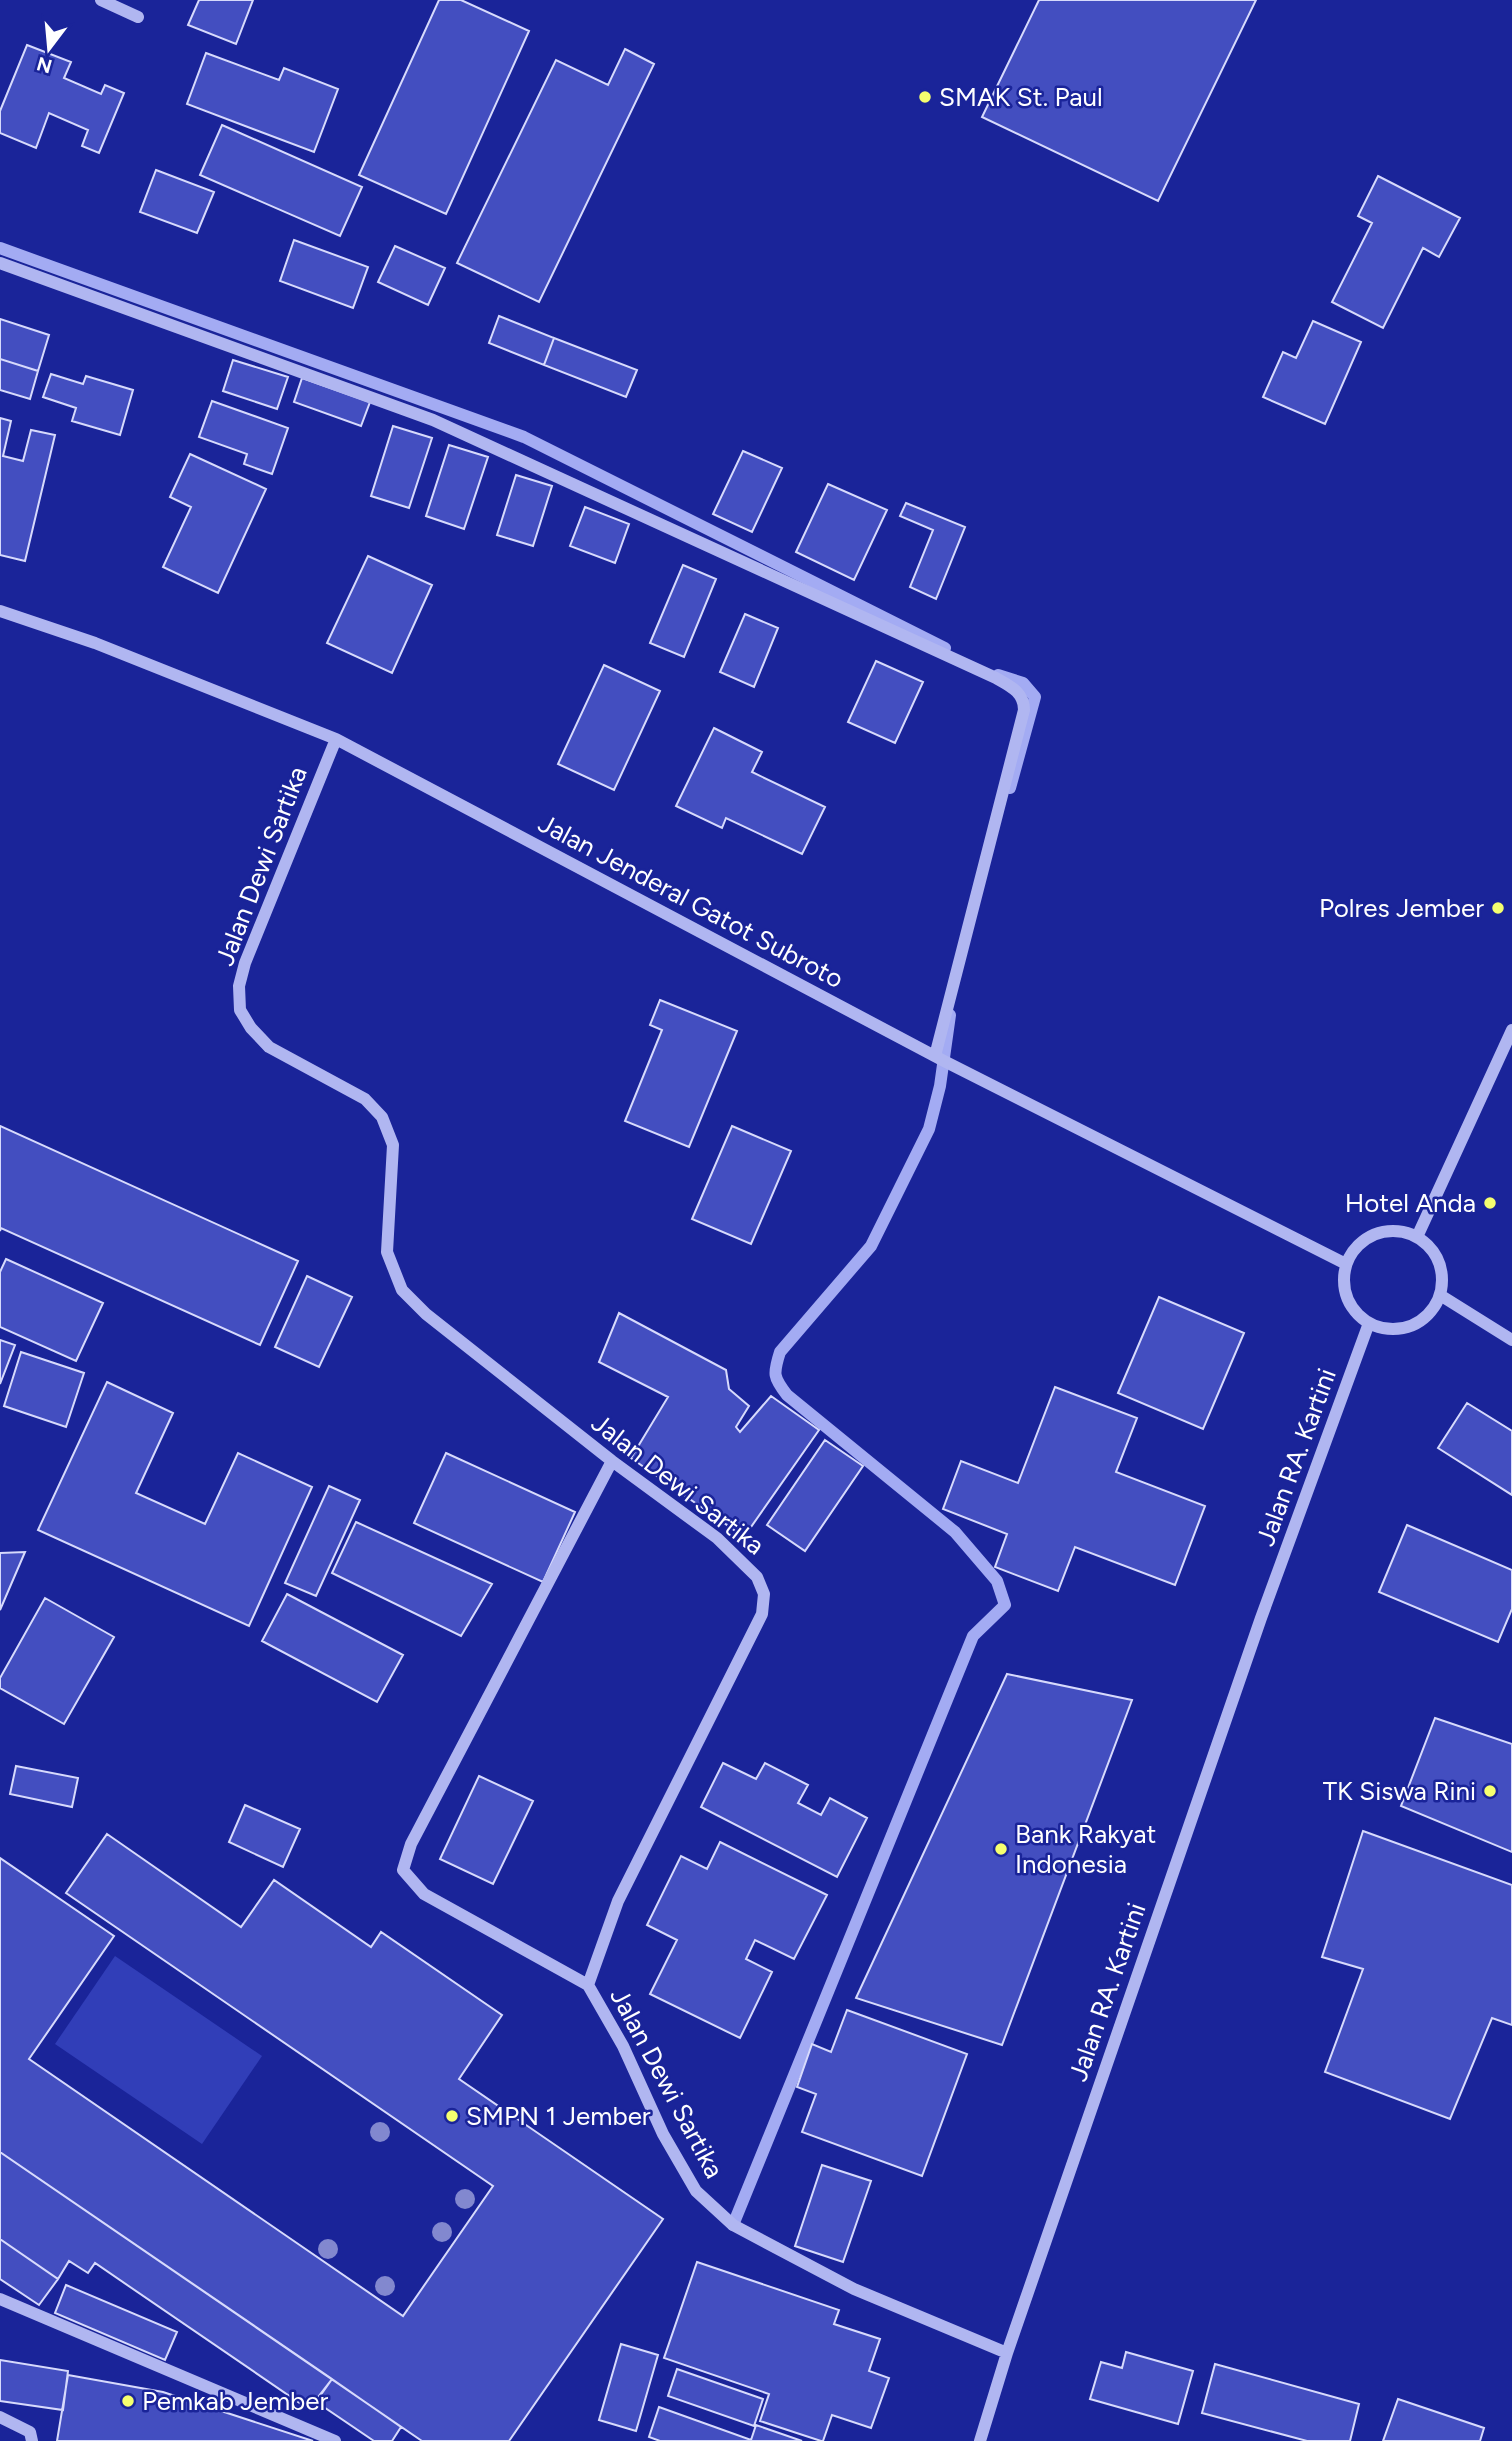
<svg xmlns="http://www.w3.org/2000/svg" width="1512" height="2441" font-family="Figtree,sans-serif">
	<style>
		.green { fill: #313eb8 }
		.lines { fill: none; stroke-linecap: round; stroke-linejoin: round }
		.stream { stroke: #a3abf3; stroke-width: 12 }
		.building { fill: #434ec0; stroke: #d7dafc; stroke-width: 2 }
		.minor { stroke: #b0b6f1; stroke-width: 12 }
		.tree { fill: #8288cf }
		.poi-dot { fill: #f5ff6f; stroke: #1a2499; stroke-width: 2.5 }
		.labels { text-anchor: middle; stroke-width: 5; stroke-linejoin: round; paint-order: stroke }
		.poi-label { font-size: 26px; fill: #fff; stroke: #1a2499; text-anchor: start }
		.street-label { font-size: 26px; fill: #fff; stroke: #1a2499 }
	</style>
	<rect width="100%" height="100%" fill="#1a2499"/>
	<path class="green" d="M115,1956l147,100 -60,88 -147,-100z"/>
	<g class="lines">
		<path class="stream" d="M0,248l524,189 421,211
			M998,675l25,8 12,14 -25,91
			M733,2225l240,-589 32,-31 -8,-24 -42,-49 -168,-137c-14,-18 -14,-21 -7,-43l91,-106 58,-117 11,-43 10,-71"/>
	</g>
	<path class="building" d="M199,0h54l-17,44 -48,-19z
		M439,0h22l68,31 -83,183 -87,-39z
		M1039,0h217l-98,201 -176,-84z
		M27,45l44,17 -7,16 37,16 4,-9 19,8 -25,60 -17,-7 6,-16 -39,-17 -13,35 -36,-15v-22z
		M625,49l29,15 -115,238 -82,-39 99,-203 52,25z
		M206,53l73,27 5,-12 54,21 -24,63 -127,-48z
		M222,125l140,62 -22,49 -140,-61z
		M156,170l58,22 -17,41 -57,-21z
		M1378,176l82,42 -21,39 -16,-9 -40,80 -51,-26 40,-79 -14,-7z
		M294,240l74,27 -15,41 -73,-27z
		M395,246l50,22 -17,37 -50,-23z
		M499,316l55,22 -10,27 -55,-22z
		M0,319l49,16 -11,36 -38,-12z
		M1313,321l48,21 -36,82 -62,-27 20,-45 13,6z
		M554,338l83,32 -11,27 -82,-32z
		M0,359l38,12 -8,28 -30,-9z
		M233,360l55,17 -11,32 -54,-18z
		M51,374l32,10 3,-8 47,14 -13,45 -48,-14 4,-13 -33,-11z
		M302,378l68,24 -9,24 -67,-24z
		M212,401l76,27 -16,46 -28,-10 3,-10 -48,-17z
		M0,418l11,3 -8,35 20,5 8,-31 24,5 -30,126 -25,-6z
		M393,426l39,12 -23,70 -38,-12z
		M449,445l39,12 -24,72 -38,-13z
		M743,451l39,17 -30,64 -39,-18z
		M190,454l76,35 -48,104 -55,-26 28,-60 -21,-10z
		M516,475l36,11 -19,60 -36,-11z
		M828,484l59,26 -33,70 -58,-28z
		M906,503l59,24 -29,72 -26,-12 23,-57 -33,-14z
		M585,507l44,17 -14,39 -45,-17z
		M368,556l64,29 -40,88 -65,-30z
		M683,565l33,14 -32,78 -34,-14z
		M745,614l33,14 -24,59 -34,-15z
		M876,661l47,21 -28,61 -47,-21z
		M604,665l56,26 -46,99 -56,-26z
		M714,728l48,24 -10,20 73,35 -23,47 -76,-36 -4,10 -46,-22z
		M660,1000l77,31 -48,116 -64,-26 37,-91 -12,-5z
		M0,1126l298,135 -38,84 -259,-117 -1,3z
		M732,1126l59,25 -40,93 -59,-25z
		M6,1259l97,44 -27,58 -76,-34v-55z
		M307,1276l45,21 -33,70 -44,-20z
		M1159,1297l85,36 -41,96 -85,-36z
		M619,1313l107,57 3,19 20,17 -13,21 4,5 31,-36 48,34 -75,107 -113,-79 37,-61 -69,-35z
		M0,1340l15,5 -15,39z
		M21,1352l63,21 -18,54 -62,-21z
		M107,1382l66,31 -37,80 69,31 33,-71 74,34 -63,139 -211,-96z
		M1055,1387l82,31 -21,54 89,34 -30,79 -100,-38 -17,44 -63,-24 12,-33 -64,-25 18,-48 57,22z
		M1467,1403l45,28v64l-74,-47z
		M825,1440l38,26 -58,85 -38,-26z
		M446,1453l129,59 -32,70 -129,-59z
		M329,1486l31,14 -44,96 -31,-13z
		M356,1522l136,62 -31,52 -129,-63z
		M1407,1525l105,45v39l-14,33 -119,-50z
		M25,1552l-25,58v-57z
		M287,1594l116,61 -26,47 -115,-61z
		M45,1598l69,39 -50,87 -64,-36v-10z
		M1007,1674l125,26 -130,345 -146,-47z
		M1435,1718l77,26v108l-111,-46z
		M723,1763l33,16 9,-16 43,22 -10,18 23,12 9,-17 37,20 -30,59 -136,-70z
		M16,1766l62,12 -6,29 -62,-13z
		M479,1776l54,25 -40,83 -53,-25z
		M245,1805l55,24 -17,38 -54,-25z
		M1363,1831l149,54v140l-20,-7 -42,101 -125,-47 38,-103 -41,-12z
		M107,1834l134,93 33,-47 97,67 10,-15 121,83 -43,64 204,140 -154,222h-87l-422,-289v-294l114,78 -85,123 374,257 90,-130 -427,-293z
		M720,1842l107,53 -33,64 -39,-19 -9,19 26,13 -32,66 -90,-44 27,-54 -30,-15 34,-69 26,13z
		M847,2010l120,44 -45,122 -120,-44 14,-38 -19,-7 15,-43 19,8z
		M0,2152l332,227 -22,31 -215,-147 -7,10 -19,-12 -11,18 -58,-40z
		M822,2165l49,16 -28,81 -48,-16z
		M0,2239l58,40 -19,26 -39,-26z
		M697,2262l142,48 -5,14 46,15 -11,32 20,7 -18,50 -39,-13 -9,26h-2l-61,-20 9,-27 -105,-36z
		M66,2285l111,47 -12,28 -110,-47z
		M621,2344l37,11 -22,76 -37,-11z
		M1126,2352l67,19 -15,53 -88,-25 11,-37 21,6z
		M0,2360l68,11 -5,39 -63,-9z
		M1215,2364l144,40 -9,37h-43l-105,-28z
		M677,2369l86,30 -9,27 -86,-30z
		M68,2375l95,17 150,49h-256z
		M332,2379l69,48 -9,14h-18l-59,-40z
		M1398,2399l86,29 -4,13h-97z
		M659,2407l92,33 5,-15 46,16h-142l-11,-4z"/>
	<g class="lines">
		<path class="minor" d="M101,0l37,17
			M0,263l433,157 563,258c14,8 28,14 28,32l-89,346
			M0,611l95,32 241,96 608,322 402,203
			M336,739l-91,224 -6,23 1,24 11,18 18,19 96,52 17,18 11,28 -6,107 15,38 24,24 186,147 105,77 40,39 7,17 -2,20 -144,287 -30,84 35,61 40,88 33,57 37,34 121,64 153,64
			M1344 1280a49 49 0 1 1 98 0a49 49 0 1 1-98 0Z
			M1417,1237l95,-207
			M1440,1295l72,45
			M588,1985l-164,-91 -21,-24 8,-26 201,-383
			M0,2299l335,142
			M0,2417l30,15 2,9
			M980,2441l27,-88 254,-735 108,-295"/>
	</g>
	<g class="tree">
		<circle cx="380" cy="2132" r="10"/>
		<circle cx="465" cy="2199" r="10"/>
		<circle cx="442" cy="2232" r="10"/>
		<circle cx="328" cy="2249" r="10"/>
		<circle cx="385" cy="2286" r="10"/>
	</g>
	<g class="poi-dot">
		<circle cx="925" cy="97" r="7"/>
		<circle cx="1498" cy="908" r="7"/>
		<circle cx="1490" cy="1203" r="7"/>
		<circle cx="1490" cy="1791" r="7"/>
		<circle cx="1001" cy="1849" r="7"/>
		<circle cx="452" cy="2116" r="7"/>
		<circle cx="128" cy="2401" r="7"/>
	</g>
	<g class="labels">
		<g class="poi-label">
			<text x="939" y="106">SMAK St. Paul</text>
			<text x="1484" y="917" text-anchor="end">Polres Jember</text>
			<text x="1476" y="1212" text-anchor="end">Hotel Anda</text>
			<text x="1476" y="1800" text-anchor="end">TK Siswa Rini</text>
			<text x="1015" y="1843">Bank Rakyat<tspan x="1015" dy="30">Indonesia</tspan></text>
			<text x="466" y="2125">SMPN 1 Jember</text>
			<text x="142" y="2410">Pemkab Jember</text>
		</g>
		<g class="street-label">
			<text transform="translate(261 866) rotate(-69)" y="9">Jalan Dewi Sartika</text>
			<text transform="translate(691 901) rotate(28)" y="9">Jalan Jenderal Gatot Subroto</text>
			<text transform="translate(1296 1457) rotate(-70)" y="9">Jalan RA. Kartini</text>
			<text transform="translate(678 1484) rotate(38)" y="9">Jalan Dewi Sartika</text>
			<text transform="translate(1107 1992) rotate(-71)" y="9">Jalan RA. Kartini</text>
			<text transform="translate(667 2083) rotate(62)" y="9">Jalan Dewi Sartika</text>
		</g>
	</g>
	<g transform="translate(49 49) rotate(196)" stroke="#1a2499" stroke-width="5" paint-order="stroke">
	<path d="M0-5L12 26L0 18L-12 26Z" fill="#ffffff"/>
	<text y="-10" font-size="19" font-weight="bold" text-anchor="middle" fill="#ffffff">N</text>
	</g>
</svg>
